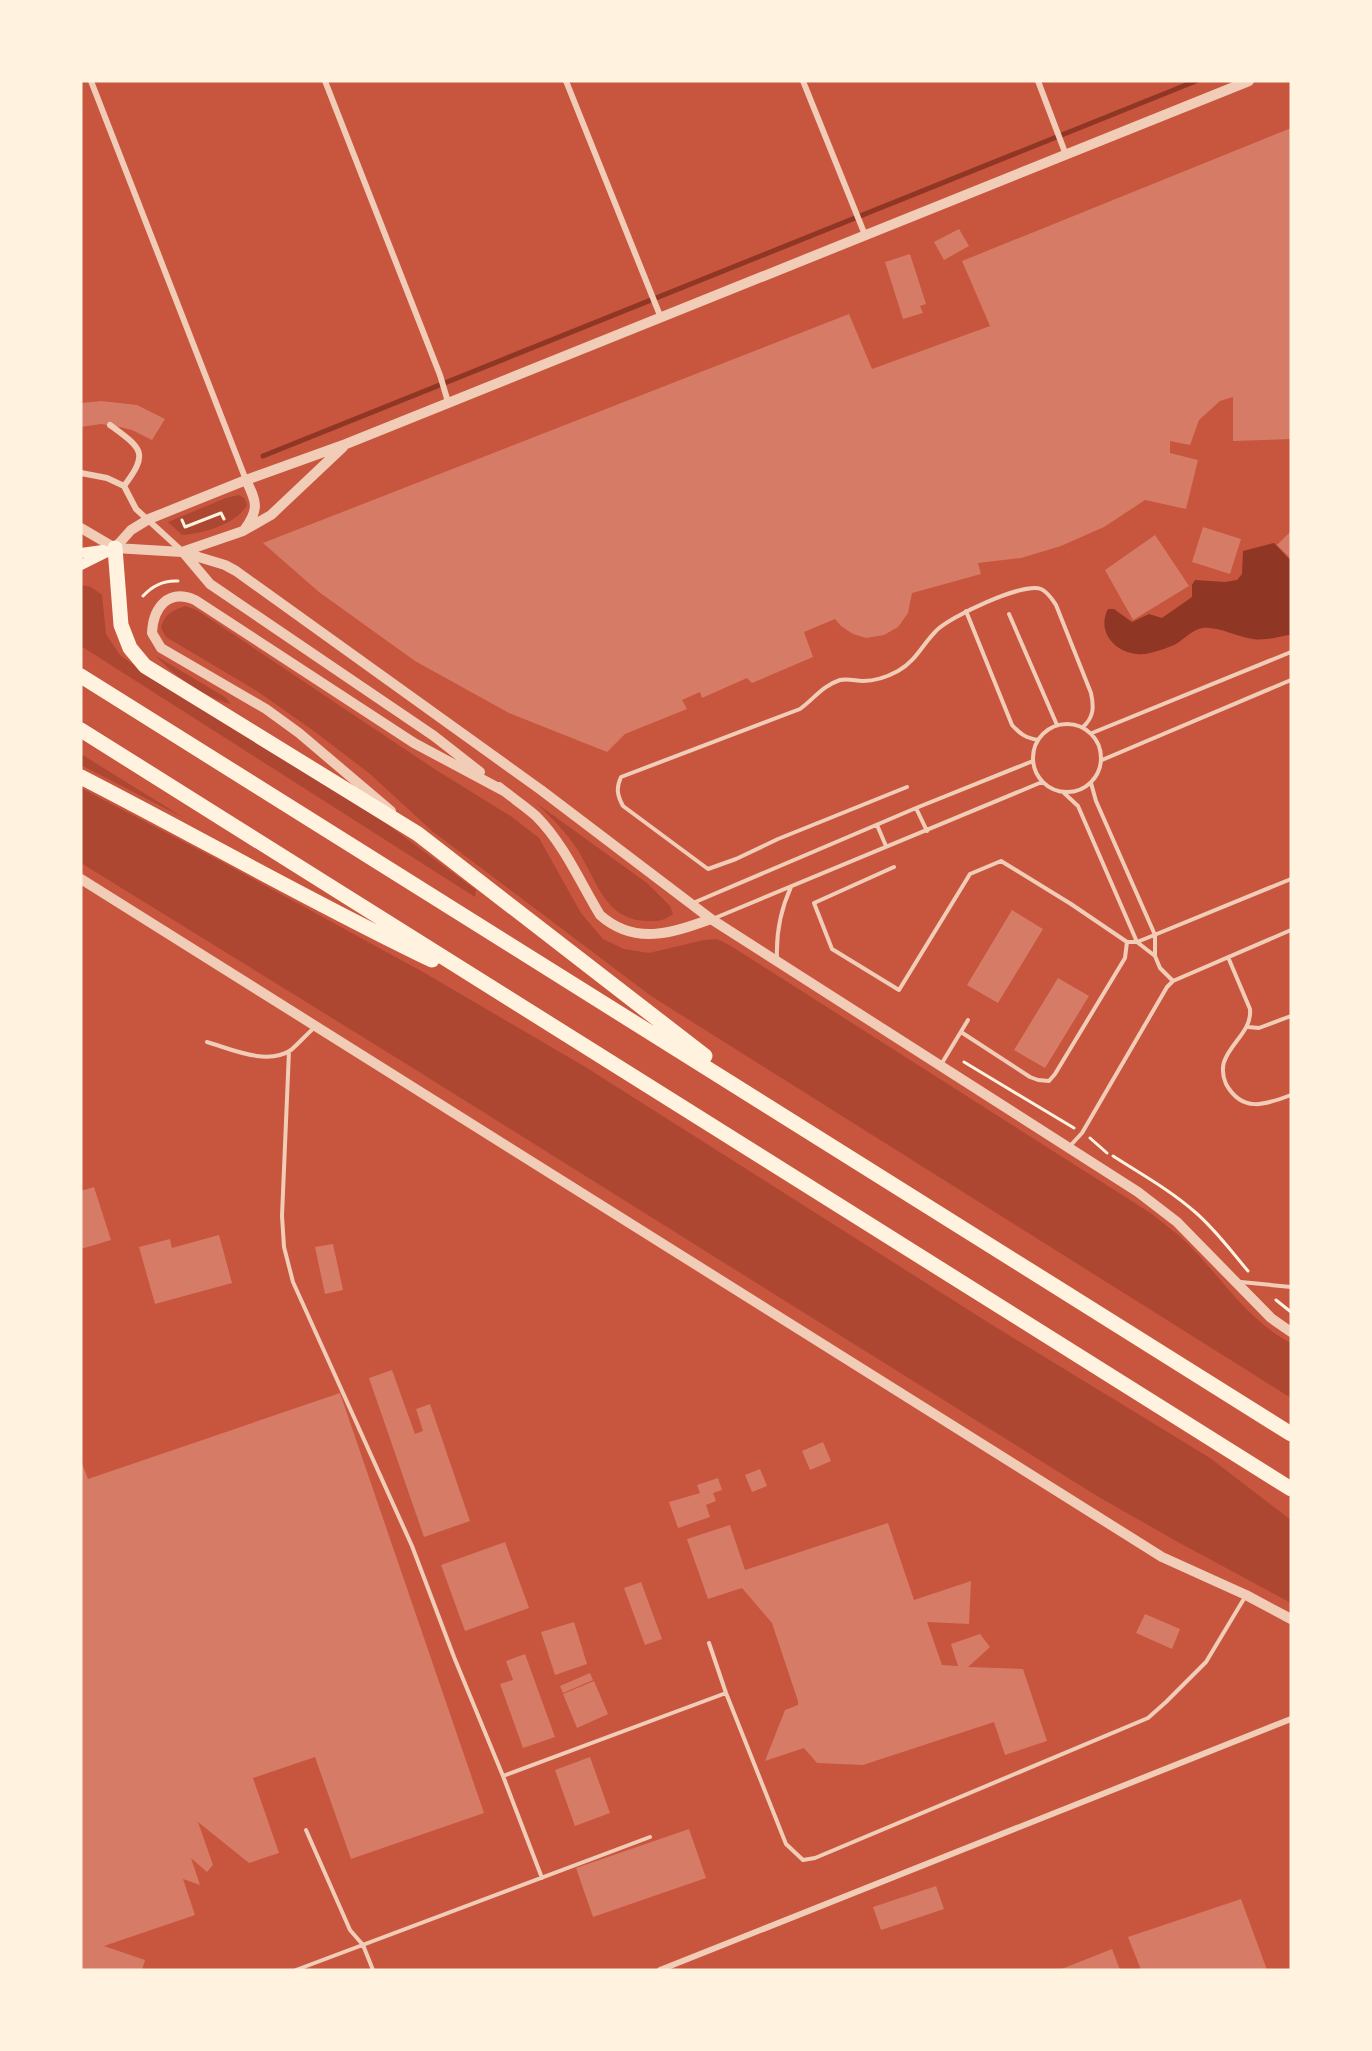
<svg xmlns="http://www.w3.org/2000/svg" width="1372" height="2051" font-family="Manrope,sans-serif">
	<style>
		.green { fill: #ae4732 }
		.water { fill: #8f3625 }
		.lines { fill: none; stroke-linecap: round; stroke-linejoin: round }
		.stream { stroke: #8f3625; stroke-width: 5 }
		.building { fill: #d67c66 }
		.path { stroke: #fff3e0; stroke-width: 3 }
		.service { stroke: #f1ccb7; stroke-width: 4 }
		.minor { stroke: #f1ccb7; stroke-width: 6 }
		.tertiary { stroke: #f1ccb7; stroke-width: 10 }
		.secondary { stroke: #fff3e0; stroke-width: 10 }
		.motorway { stroke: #fff3e0; stroke-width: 15 }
	</style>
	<rect width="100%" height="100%" fill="#c8553d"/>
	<path class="green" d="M239,495l6,4 2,6c-10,19 -45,29 -65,30l-14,-13 58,-24z
		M81,585l10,2 11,8 4,39 14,21 47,33 205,125 104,77 -1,7 -394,-251z
		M185,606l12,4 236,158 79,49 27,21 42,75 22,26 21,10 25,4 55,-13 13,-1 14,7 421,268c12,10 25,19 36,30 33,33 61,78 103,99v55l-640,-402 -219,-165 -63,-58 -58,-44 -54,-38 -91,-54 -5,-9c4,-15 11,-17 24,-22z
		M156,656l69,41 6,7c-28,-7 -55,-27 -75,-48z
		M81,754l103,64 -103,-53z
		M81,788l141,74 201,110 164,96 410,260 213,130 81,62v83l-115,-62 -79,-45 -697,-436 -319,-197z
		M536,803l111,80 23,23 3,8c-9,7 -14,7 -26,7 -43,-1 -51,-43 -70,-72 -11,-17 -26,-32 -41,-46z"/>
	<path class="water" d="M1274,543l17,18v73l-2,1c-11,2 -25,6 -36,4 -15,-2 -36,-13 -50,-11 -10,1 -19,11 -27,16 -8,4 -18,7 -26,9 -27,7 -56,-17 -42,-44h6l18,13 17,-8 13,4 30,-21v-12l3,-5 30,2 12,-2 5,-6 1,-23z"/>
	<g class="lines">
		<path class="stream" d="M263,456l933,-375"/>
	</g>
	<path class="building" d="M1291,128v311l-58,2v-44l-13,4 -21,19 -9,25 -20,-4v12l28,7 -12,49 -41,-9 -41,27 -43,19 -40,12 -43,5 3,11 -69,19 -4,20 -10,14 -14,8 -18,3 -13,-4 -12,-8 -6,-7 -31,13 9,25 -61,26 -5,-5 -45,20 -2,-6 -18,8 5,9 -62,25 -18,18 -98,-39 -94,-52 -96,-69 -56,-49 586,-229 23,55 118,-43 -28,-65z
		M959,229l10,17 -25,14 -10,-18z
		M910,254l16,50 -6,2 3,7 -20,6 -18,-57z
		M101,401l36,4 28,14 -13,21 -20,-10 -12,-3 -19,-3 -20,3v-24z
		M1203,527l38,12 -11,35 -38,-12z
		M1291,531v28l-14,-14z
		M1155,535l34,51 -56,34 -28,-50z
		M1012,910l31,19 -45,74 -31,-18z
		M1058,978l31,18 -44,72 -31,-18z
		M94,1187l17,53 -30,9v-58z
		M219,1235l13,48 -77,21 -16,-57 31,-8 2,9z
		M333,1244l10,46 -18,4 -10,-47z
		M392,1370l23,64 8,-3 -7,-22 14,-5 40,117 -46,16 -55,-159z
		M340,1393l144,420 -133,46 -36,-102 -62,21 26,75 -30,10 -51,-41 15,43 -6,7 -16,-14 9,27 -17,-6 12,36 -91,31 41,14 -3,10h-61v-509l7,18z
		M823,1442l8,19 -21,9 -8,-19z
		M760,1469l7,17 -15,6 -7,-17z
		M718,1478l4,12 -9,3 3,8 -10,4 4,12 -32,11 -9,-26 31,-9 -3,-8z
		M888,1523l26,77 57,-19 -2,43 -42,-2 15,43 16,1 -7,-22 29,-10 10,13 -22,20 55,2 24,72 -42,14 -11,-33 -131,43 -46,-2 -13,-15 -39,13 20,-51 13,-5v-4l-26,-78 -30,-35 -34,11 -21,-60 43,-14 15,45z
		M505,1542l24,66 -64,23 -24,-66z
		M641,1582l21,57 -17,6 -21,-57z
		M1145,1614l35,15 -8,20 -36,-16z
		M574,1622l13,42 -32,11 -14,-43z
		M525,1654l30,83 -32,11 -23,-64 13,-4 -7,-19z
		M590,1673l3,7 -30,13 -3,-7z
		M594,1681l14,33 -31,14 -14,-34z
		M590,1757l20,56 -35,13 -20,-56z
		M689,1829l17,49 -113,39 -17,-49z
		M936,1886l8,23 -63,21 -8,-23z
		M1241,1899l26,71h-126l-13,-33z
		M1112,1949l8,21h-61z"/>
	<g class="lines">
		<path class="path" d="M182,520l3,7 36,-14 3,6
			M143,596c10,-11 21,-16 35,-15
			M964,1062l110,66
			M1090,1138l17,15
			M1113,1156c28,18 57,34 82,56 20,17 36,39 53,59
			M1276,1300l15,12"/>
		<path class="service" d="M966,611l46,114c8,9 14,13 26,15
			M1009,614l48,111
			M1033 758a34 34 0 1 1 68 0a34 34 0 1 1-68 0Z
			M1092,733l199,-81
			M1102,760l189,-80
			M1091,783l5,18 59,134v20
			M907,787l-129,52 -42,20 -28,10 -85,-63c-6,-11 -7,-18 -2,-29l179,-68c15,-11 22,-23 40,-29 8,-2 16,1 23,1 13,0 24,-4 35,-10 18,-10 24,-26 38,-40 13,-14 87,-49 105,-42 7,3 11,10 15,16l35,88c3,14 3,24 -8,34
			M1064,793l14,13 59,136 18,14 5,12 13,13
			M916,808l11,23
			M877,825l9,21
			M894,867l-80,36 18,46 67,41 71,-116 31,-13 70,43 56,38h10l10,-4 144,-59
			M693,903l223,-95 117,-47
			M715,918l327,-136
			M1228,957l22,52c2,22 -19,33 -26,53 -2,7 -1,15 2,22 16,29 39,21 65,11
			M777,958c-1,-26 3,-47 14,-71
			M1248,1027l11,1 32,-12
			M961,1032l69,45 8,3 11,1 6,-7 70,-116 2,-16
			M207,1042c24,7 60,24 84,8 8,-7 16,-16 24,-23
			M289,1051l-7,165 2,31 9,35 119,264 42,111 49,119 39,102
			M942,1063l26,-43
			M1070,1146l12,-13 85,-146 6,-6 118,-51
			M1241,1282l50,5
			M709,1643l17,50 60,151 17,16 12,-2 333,-140 18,-16 40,-40 39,-65
			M503,1776l223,-83
			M306,1830l44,100 13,15 10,25
			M296,1970l354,-133"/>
		<path class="minor" d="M91,81l155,399
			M325,81l115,294 8,27
			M566,81l95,237
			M803,81l62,154
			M1038,81l28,74
			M110,425c31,23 40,27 14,61
			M81,473l26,5 17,8 12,23 46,42
			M660,1970l631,-251"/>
		<path class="tertiary" d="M81,528l34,20 67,4 61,-21 28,-16 72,-68
			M245,529c15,-21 11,-28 1,-49
			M115,548l16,-18 18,-11 97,-39 100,-36 903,-363
			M182,552l43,13 11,6 305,219 170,129 427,273 39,30 94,96 20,14
			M183,552l27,32 224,152 46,36
			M499,787c12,10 26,19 37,29 28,28 44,66 64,99 35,31 72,18 111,4
			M391,811l-92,-78 -33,-24 -105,-61 -9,-15c1,-25 16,-45 43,-33l219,143 90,48
			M81,879l1081,678 84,38 45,24"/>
		<path class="secondary" d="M81,553l22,-3
			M81,565l34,-17"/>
		<path class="motorway" d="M115,548l6,77 9,23 15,18 273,168 287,222
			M81,676l1210,758
			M81,730l1210,759
			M81,777c117,60 232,126 351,183"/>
	</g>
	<rect width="1372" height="2051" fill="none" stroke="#fff3e0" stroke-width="165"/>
</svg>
